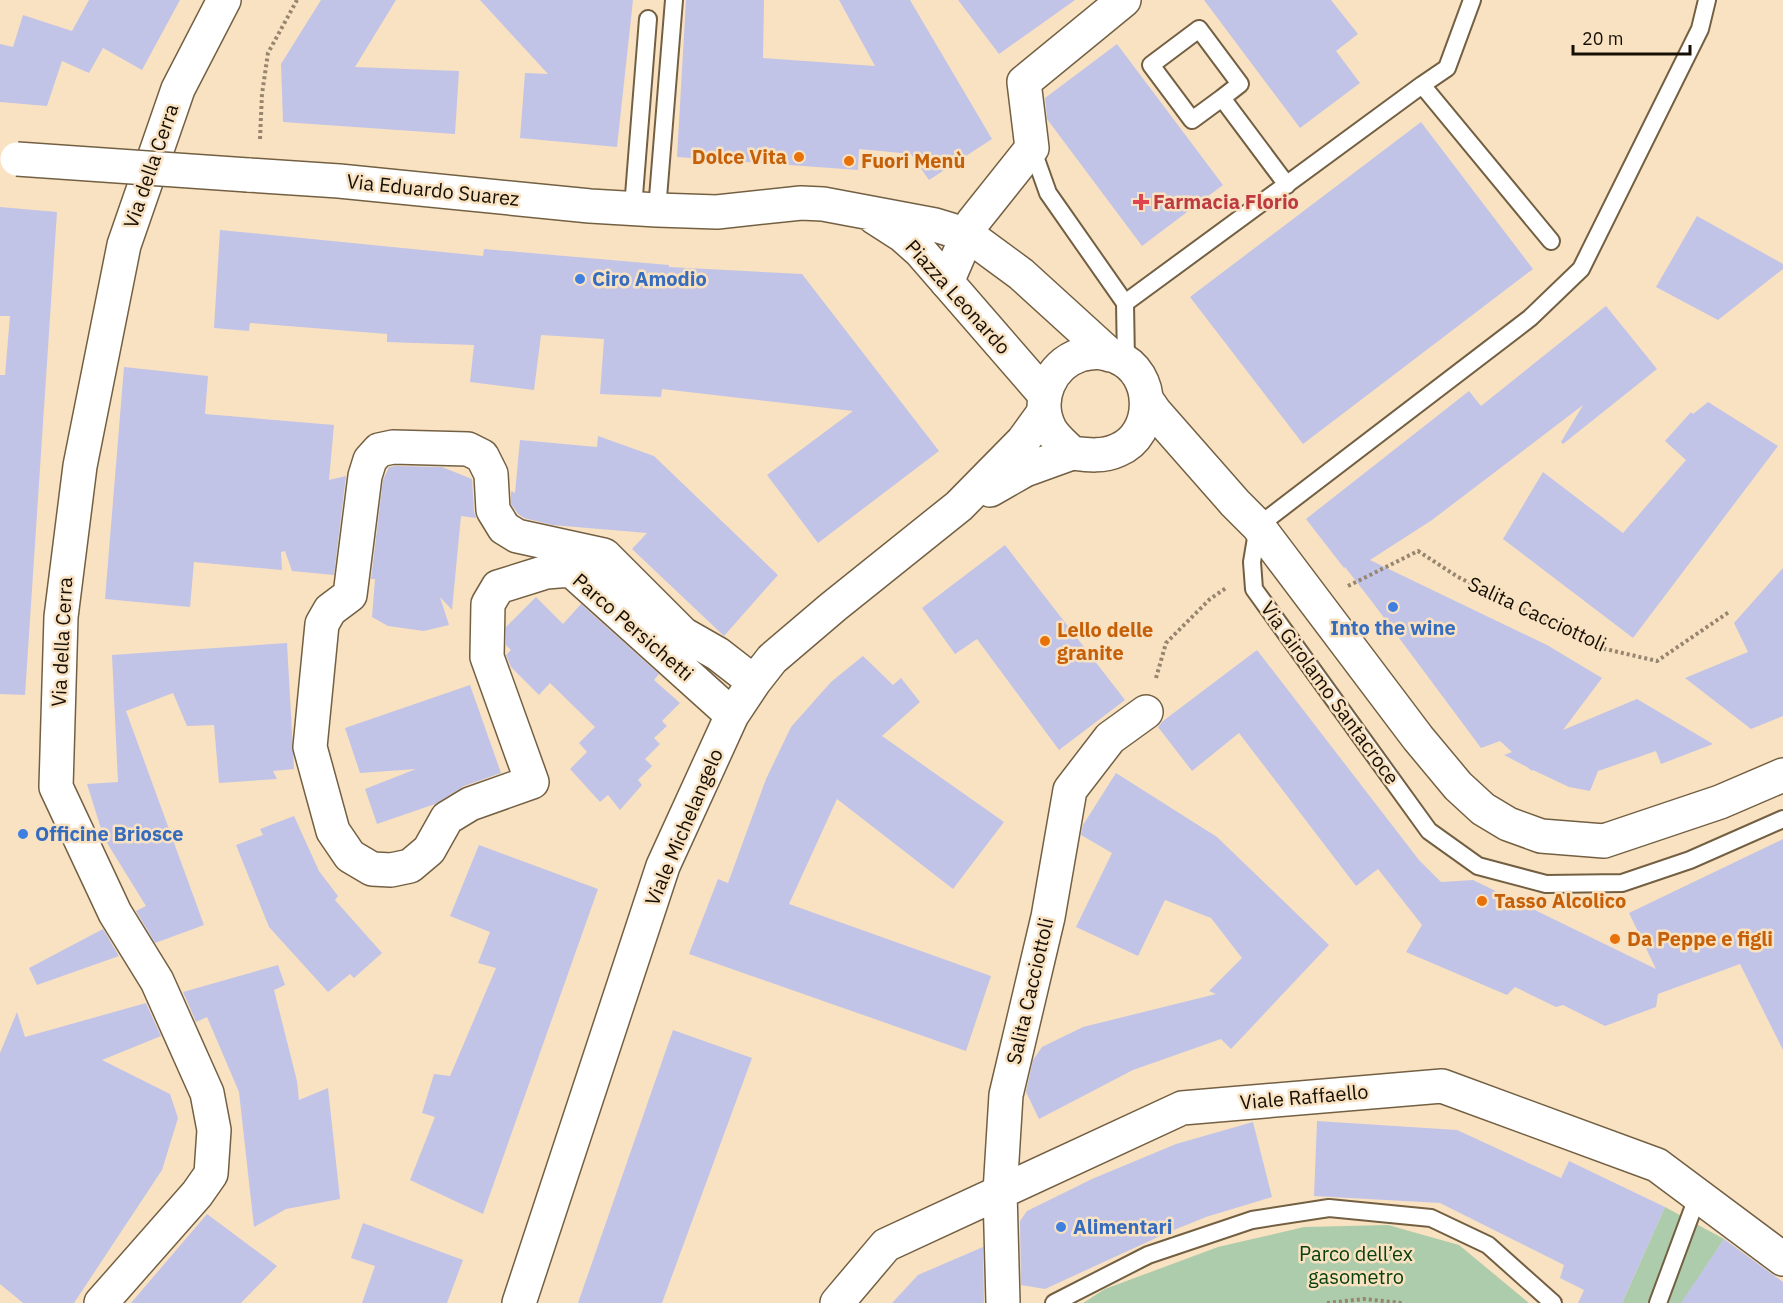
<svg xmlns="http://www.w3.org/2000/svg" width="1783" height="1303" font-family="'IBM Plex Sans',sans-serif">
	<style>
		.green { fill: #adccac }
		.building { fill: #c2c4e7 }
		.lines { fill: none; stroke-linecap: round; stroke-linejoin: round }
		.lane-casing { stroke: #736043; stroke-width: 20 }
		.street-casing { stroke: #736043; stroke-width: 36 }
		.secondary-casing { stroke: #736043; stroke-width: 36 }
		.path { stroke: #96866f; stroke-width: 4; stroke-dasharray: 3 3; stroke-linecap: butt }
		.lane { stroke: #fff; stroke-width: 16 }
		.street { stroke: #fff; stroke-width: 33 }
		.secondary { stroke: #fff; stroke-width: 33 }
		.secondary-bridge-casing { stroke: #736043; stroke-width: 36; stroke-linecap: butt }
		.secondary-bridge { stroke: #fff; stroke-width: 33 }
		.food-dot { fill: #e8710a; stroke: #f9e2c2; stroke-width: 2 }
		.health-dot { fill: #e0444e; stroke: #f9e2c2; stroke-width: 2 }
		.shop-dot { fill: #3f7fe0; stroke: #f9e2c2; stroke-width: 2 }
		.labels { text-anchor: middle; stroke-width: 5; stroke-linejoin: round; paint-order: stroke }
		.food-label { font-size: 20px; font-weight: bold; fill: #c56008; stroke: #f9e2c2; text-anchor: start }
		.street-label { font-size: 20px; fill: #160f04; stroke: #f9e2c2 }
		.health-label { font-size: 20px; font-weight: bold; fill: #be3a42; stroke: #f9e2c2; text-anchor: start }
		.shop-label { font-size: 20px; font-weight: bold; fill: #366cbe; stroke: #f9e2c2; text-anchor: start }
		.park-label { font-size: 20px; fill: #08400d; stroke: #f9e2c2 }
	</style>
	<rect width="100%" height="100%" fill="#f9e2c2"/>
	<path class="green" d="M1665,1207l59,32 -42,64h-60z
		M1388,1225l71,20 70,58h-446l22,-14 113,-42 86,-20z"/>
	<path class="building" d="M89,0h91l-38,70 -39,-22 -14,25 -27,-12 -15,45 -47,-4v-58l13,3 10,-32 49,16z
		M321,0h75l-41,67 104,4 -4,63 -172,-12 -2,-58z
		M480,0h153l-16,147 -97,-9 5,-65 23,1z
		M686,0h78l-1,58 112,8 -36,-66h71l82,139 -63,41 -18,-26 -52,-5 -1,21 -181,-13z
		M958,0h117l-76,54z
		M1204,0h127l27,34 -22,17 24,32 -60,45z
		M1117,44l106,141 -81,61 -95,-127 -2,-21z
		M1421,122l112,147 -230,175 -113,-147z
		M0,207l57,5 -32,483 -25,-1v-319h5l5,-59h-10z
		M1697,216l86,48v5l-65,51 -62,-33z
		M220,230l263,26 1,-7 185,16v2l133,7 137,177 -121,92 -51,-68 86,-64 -191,-22 -1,8 -61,-3 4,-55 -63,-4 -7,55 -64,-8 4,-37 -87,-3v-8l-137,-11 -1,8 -35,-3z
		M1606,306l51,63 -94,75 -2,-2 22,-37 -151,115 -62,40 177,85 55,33 -39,52 74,-31 76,45 -52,20 -5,-13 -58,20 -8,20 -21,-4 -36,-17 -1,1 -5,-4 -23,-12 8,-3 -12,-11 -19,7 -108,-145 -28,-36 -1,1 -38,-49 163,-128 12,15z
		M124,367l84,9 -3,38 129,11 -5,55 17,-4 -12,99 -42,-4 -7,-20 -4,1 1,18 -88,-8 -4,45 -85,-8z
		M1708,402l70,44 -145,192 -130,-99 40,-67 80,61 63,-73 -21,-19 26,-29 2,2z
		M598,436l56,20 124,119 -54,61 -92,-87 15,-16 -95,-8 -28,-7 -6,-4 -7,-10v-13l4,2 5,-53 77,7z
		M396,466l46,1 30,12 2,32 2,7 -15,-2 -9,94 -12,-13 9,28 -25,6 -36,-5 -16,-9 3,-38h-4l12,-99 6,-13z
		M1005,545l120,155 -66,50 -82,-111 -22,15 -33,-46z
		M1783,568v148l-32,13 -66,-51 63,-26 -14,-29z
		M536,597l27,27 18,-20 78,70 -5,6 26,23 -18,18 5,5 -13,12 6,6 -15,15 7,7 -14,14 4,5 -22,25 -12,-15 -8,7 -30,-33 17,-17 -8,-9 16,-16 -45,-44 -11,12 -28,-28 -5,-12 5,-5 -5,-5v-18z
		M287,643l7,126 -21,2 4,8 -58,4 -5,-58 -27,1 -14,-33 -47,18 78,214 -49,18 -19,-32 10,-5 -42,-68 -17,-54 31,-2 -6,-127z
		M1257,650l162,210 22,22 32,-2 183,89 -27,-56 154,-74v211l-43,-86 -82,30 -2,13 -51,19 -42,-21 -7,2 -41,-20 -8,8 -101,-43 16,-27 -44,-56 -22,17 -117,-153 -47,38 -34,-44 5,-6z
		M863,656l30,29 8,-7 19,24 -38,34 122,86 -51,67 -116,-90 -48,105 202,72 -25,75 -277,-97 29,-75 10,4 38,-104 25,-52 40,-45z
		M470,685l31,88 -37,13 -29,18 -58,20 -12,-35 51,-20 -56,4 -15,-45z
		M1116,773l101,64 112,108 -98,104 -10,-10 -88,31 -94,49 -13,-27 7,-32 9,-13 41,-20 133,-33 -7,-3 33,-33 -31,-40 -46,-18 -27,56 -62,-29 36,-74 -31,-18 2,-10z
		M294,816l25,55 19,25 -3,4 47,53 -28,25 -4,-4 -22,18 -59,-65 -33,-82 27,-10 -3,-6z
		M479,845l119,44 -115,325 -73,-34 25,-63 -13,-4 12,-39 16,2 46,-108 -18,-5 12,-31 -40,-16z
		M103,929l16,27 -82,29 -8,-17z
		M278,965l7,20 -11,5 23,91 2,19 29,-12 12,111 -54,10 -32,18 -15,-135 -32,-75 -11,5 -13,-30z
		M146,1003l15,33 -59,24 68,34 8,24 -16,52 -88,133h-51l-23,-19v-231l17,-41 8,25z
		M673,1030l79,28 -90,245h-84z
		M1317,1121l140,9 104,48 8,-17 96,46 -43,96h-44l6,-13 -24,-12 4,-13 -124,-62 -126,-7z
		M1253,1122l19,75 -66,20 -37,15 -124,57 -24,-4 -1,-64 7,-10 65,-32 84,-35z
		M207,1214l70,52 -36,37h-110z
		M363,1223l100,37 -16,43h-85l13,-37 -24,-8z
		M1724,1239l59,43v21h-102z
		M983,1247l1,56h-92l26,-28z"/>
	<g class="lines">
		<defs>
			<path id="lane" d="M1707,0l-7,29 -119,240 -51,49 -272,208 -6,36 2,27 175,242 49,35 68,18 76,-1 68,-23 93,-41
				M1422,85l25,-17 25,-68
				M1222,98l18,-14 -41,-55 -48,36 41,55 30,-22 65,87
				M1032,148l16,45 77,110 1,59
				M633,208l15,-189
				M657,210l17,-210
				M1125,303l297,-218 129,156
				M1054,1303l94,-48 104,-35 77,-12 102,10 57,27 65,58
				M1658,1303l40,-108"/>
			<path id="street" d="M947,282l26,-60 59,-74 -8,-66 100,-82
				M990,490l35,-20 47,-17
				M732,715l-161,-145 -25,2 -48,15 -10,17 -1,53 45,125 -62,22 -23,14 -18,32 -19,16 -19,4 -19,-1 -22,-13 -17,-25 -23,-84 12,-123 8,-14 20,-15 15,-119 5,-16 9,-10 14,-3 75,2 14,7 9,18 2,36 11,18 13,8 87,19 79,79 35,20 36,28
				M101,1303l96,-109 14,-20 3,-44 -7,-37 -50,-112 -42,-68 -59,-126 5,-170 19,-151 44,-221 54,-156 46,-89
				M519,1303l144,-437 69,-151 22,-33 18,-23 61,-52 126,-101 64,-65 21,-29
				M837,1303l49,-58 296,-137 260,-22 215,79 126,94
				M1003,1303l-3,-111 6,-97 42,-178 22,-127 40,-52 36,-26"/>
			<path id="secondary" d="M248,175l91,6 251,25 67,4 60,2 84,-9 22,1 112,21 33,10 53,39 89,81
				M874,217l28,18 18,16 125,144
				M1099,352c6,2 12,2 18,5 39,16 39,77 1,93 -15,7 -30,5 -46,3 -7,-7 -17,-15 -22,-24 -15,-29 0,-64 30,-74 6,-2 13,-2 19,-3z
				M1146,399l9,13 80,91 23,23 160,212 40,48 25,23 25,15 33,12 63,5 116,-39 63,-27"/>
		</defs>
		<use href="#lane" class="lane-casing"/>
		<use href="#street" class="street-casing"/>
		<use href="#secondary" class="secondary-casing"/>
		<path class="path" d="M260,139l2,-45 6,-41 29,-53
			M1348,586l70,-35 40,26 143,71 56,13 72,-49
			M1156,678l10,-35 44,-44 16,-11
			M1327,1303l37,-4 38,4"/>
		<use href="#lane" class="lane"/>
		<use href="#street" class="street"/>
		<use href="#secondary" class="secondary"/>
		<defs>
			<path id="secondary-bridge" d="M17,159l231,16"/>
		</defs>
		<use href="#secondary-bridge" class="secondary-bridge-casing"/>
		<use href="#secondary-bridge" class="secondary-bridge"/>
	</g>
	<g class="food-dot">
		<circle cx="799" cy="157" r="6"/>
		<circle cx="849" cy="161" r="6"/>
		<circle cx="1045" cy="641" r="6"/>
		<circle cx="1482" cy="901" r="6"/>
		<circle cx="1615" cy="939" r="6"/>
	</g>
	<path class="health-dot" d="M1138 193h6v6h6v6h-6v6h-6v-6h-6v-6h6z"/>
	<g class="shop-dot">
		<circle cx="580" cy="279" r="6"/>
		<circle cx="1393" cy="607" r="6"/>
		<circle cx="23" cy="834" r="6"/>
		<circle cx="1061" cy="1227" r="6"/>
	</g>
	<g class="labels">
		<g class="food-label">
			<text x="787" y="164" text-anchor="end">Dolce Vita</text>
			<text x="861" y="168">Fuori Menù</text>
			<text x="1057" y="637">Lello delle<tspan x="1057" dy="23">granite</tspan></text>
			<text x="1494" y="908">Tasso Alcolico</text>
			<text x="1627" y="946">Da Peppe e figli</text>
		</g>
		<g class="street-label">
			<text transform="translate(151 166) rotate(-71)" y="7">Via della Cerra</text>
			<text transform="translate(433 190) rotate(6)" y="7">Via Eduardo Suarez</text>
			<text transform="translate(958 297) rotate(48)" y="7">Piazza Leonardo</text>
			<text transform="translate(1537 614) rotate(25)" y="7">Salita Cacciottoli</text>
			<text transform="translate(633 627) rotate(41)" y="7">Parco Persichetti</text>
			<text transform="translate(62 642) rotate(-87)" y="7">Via della Cerra</text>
			<text transform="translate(1330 693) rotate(54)" y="7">Via Girolamo Santacroce</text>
			<text transform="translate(684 827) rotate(-67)" y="7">Viale Michelangelo</text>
			<text transform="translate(1030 991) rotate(-77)" y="7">Salita Cacciottoli</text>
			<text transform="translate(1304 1097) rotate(-5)" y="7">Viale Raffaello</text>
		</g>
		<g class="health-label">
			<text x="1153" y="209">Farmacia Florio</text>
		</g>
		<g class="shop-label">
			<text x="592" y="286">Ciro Amodio</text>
			<text x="1393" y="635" text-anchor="middle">Into the wine</text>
			<text x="35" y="841">Officine Briosce</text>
			<text x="1073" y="1234">Alimentari</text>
		</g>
		<g class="park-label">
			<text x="1356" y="1261">Parco dell’ex<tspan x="1356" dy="23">gasometro</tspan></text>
		</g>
	</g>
	<path d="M1573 45v9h117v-9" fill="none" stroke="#160f04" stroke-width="3"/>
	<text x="1582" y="45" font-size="18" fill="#160f04" stroke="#f9e2c2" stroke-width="4.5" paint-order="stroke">20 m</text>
</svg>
